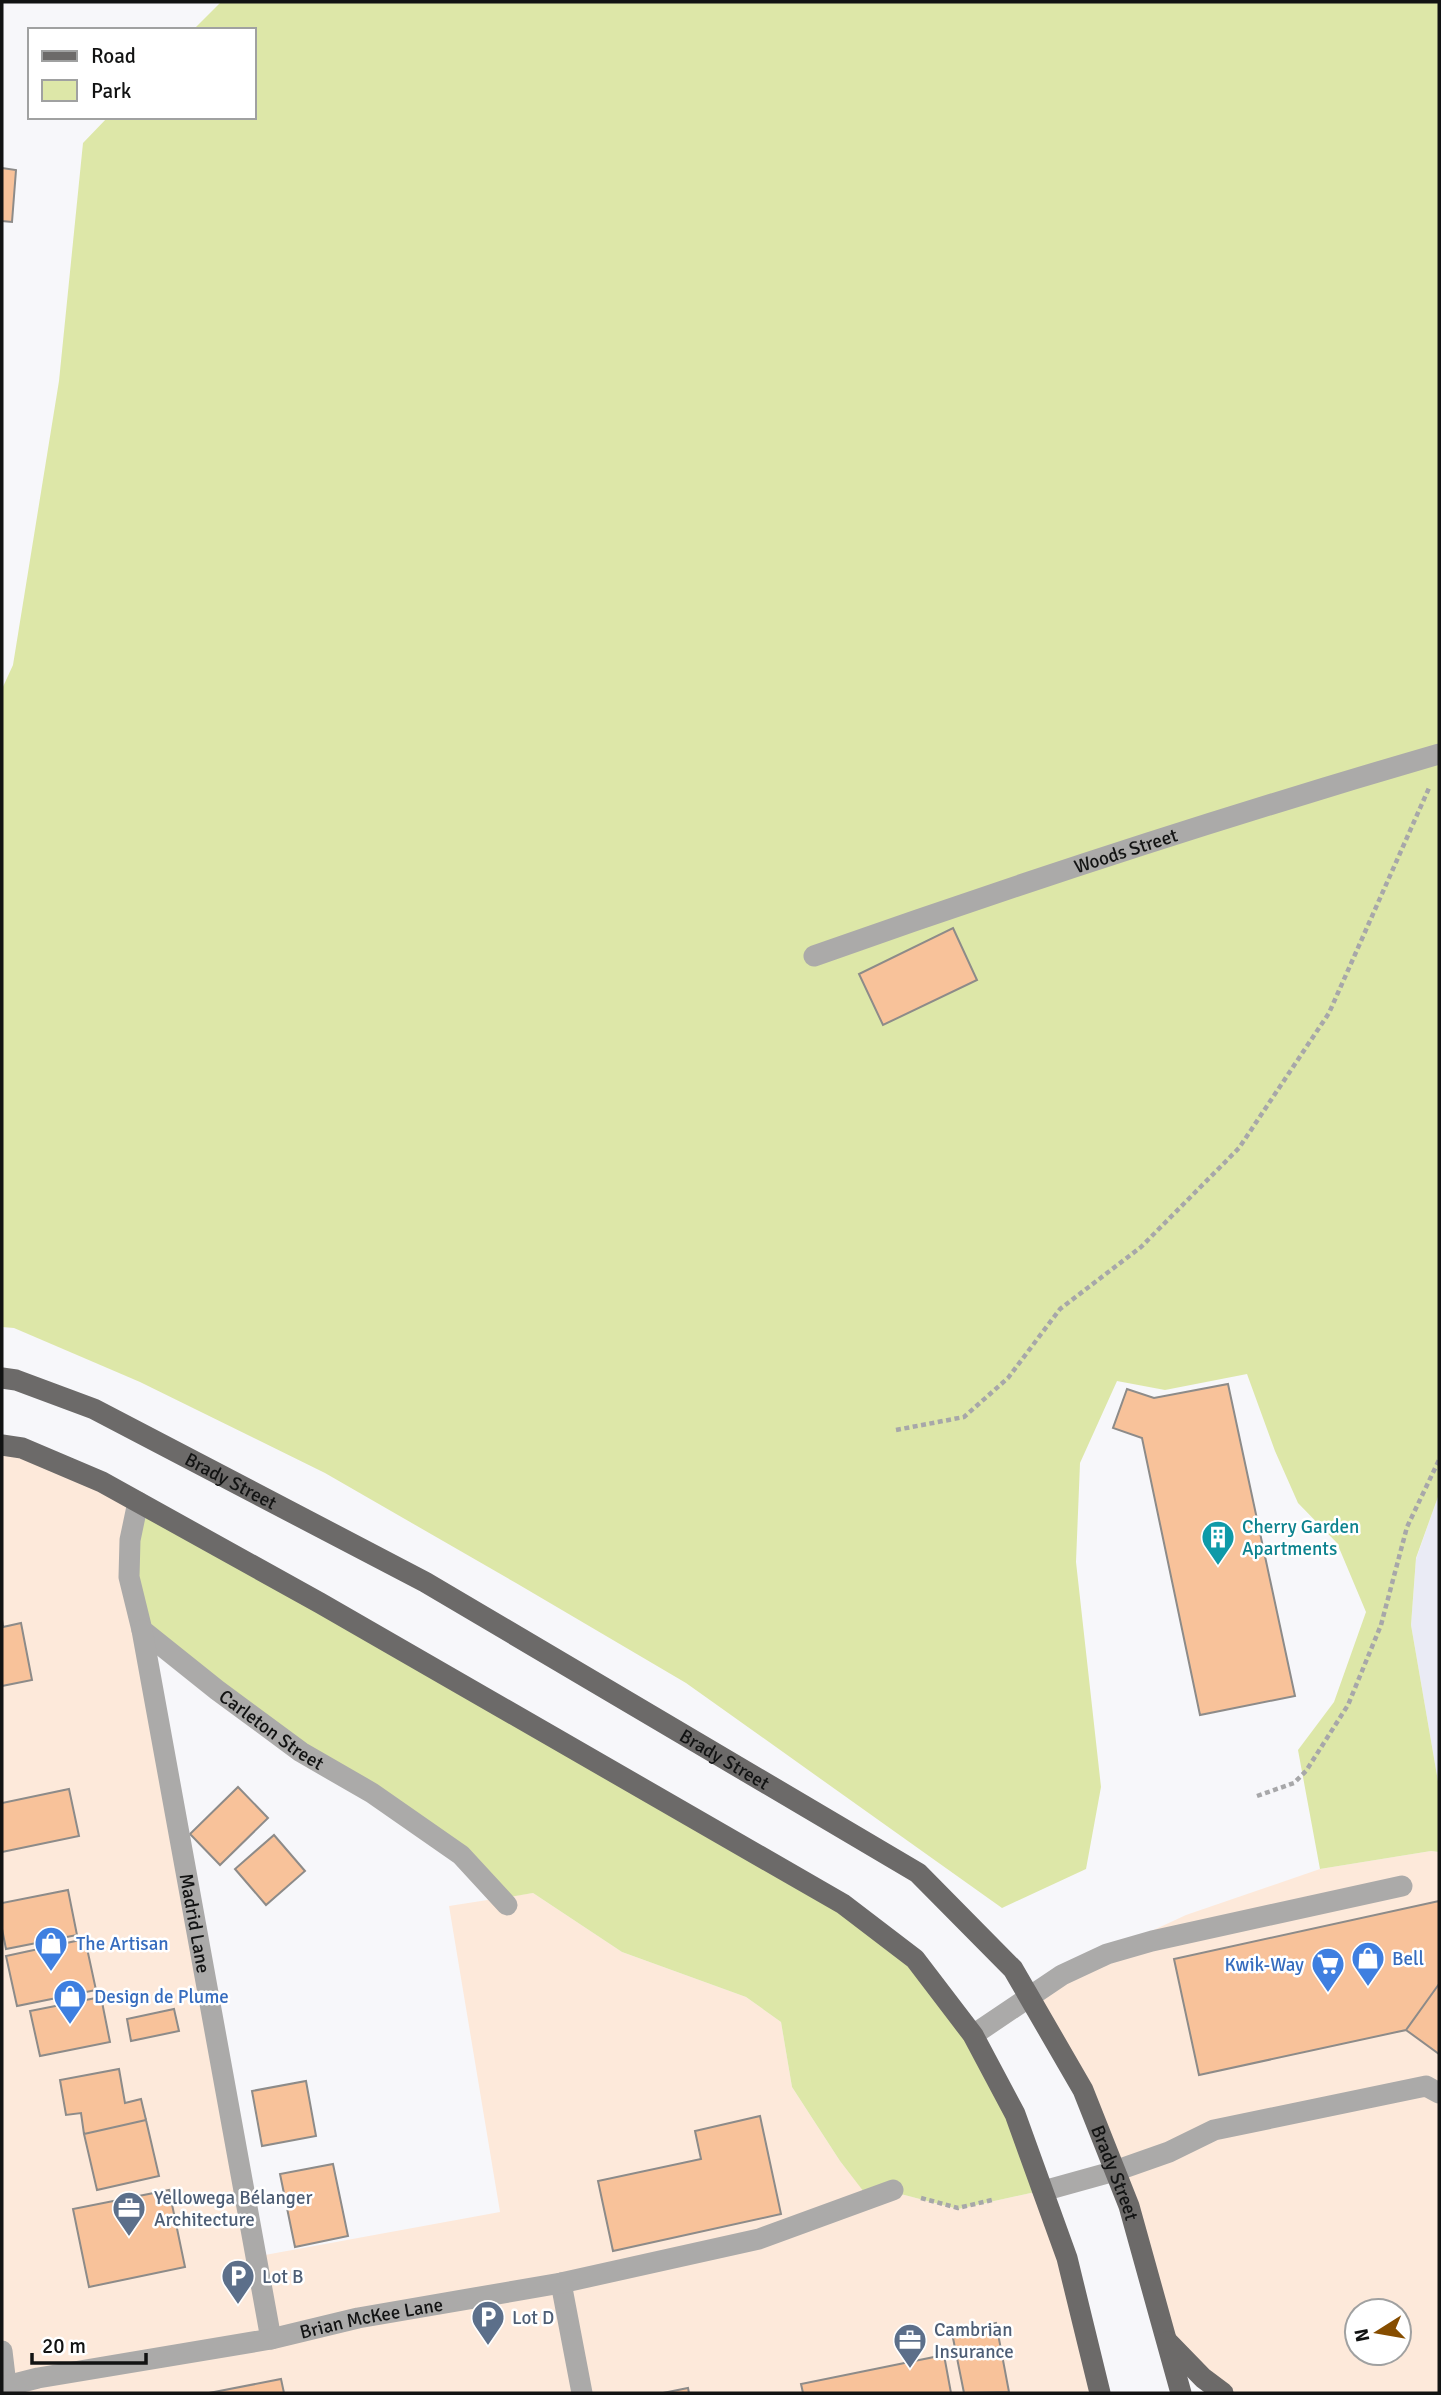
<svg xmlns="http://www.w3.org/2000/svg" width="1441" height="2395" font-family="Signika,sans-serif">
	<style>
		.commercial { fill: #fde9da; fill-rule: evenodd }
		.built { fill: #eaebf5 }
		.green { fill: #dde7a8 }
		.building { fill: #f8c29a; stroke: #8d8b89; stroke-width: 2 }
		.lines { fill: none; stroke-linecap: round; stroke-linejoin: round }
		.path { stroke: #a7a7a9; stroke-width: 4.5; stroke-dasharray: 5 3.5; stroke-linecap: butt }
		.minor { stroke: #abaaa9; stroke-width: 21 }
		.major { stroke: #6c6a69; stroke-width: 21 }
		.labels { text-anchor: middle; stroke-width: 5; stroke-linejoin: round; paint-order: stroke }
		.street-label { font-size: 19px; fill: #121313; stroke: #fff }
		.culture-label { font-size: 19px; fill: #0d838f; stroke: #fff; text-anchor: start }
		.shop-label { font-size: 19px; fill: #366cbe; stroke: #fff; text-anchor: start }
		.service-label { font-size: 19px; fill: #4e5e75; stroke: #fff; text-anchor: start }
	</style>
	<rect width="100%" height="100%" fill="#f7f7fa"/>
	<path class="commercial" d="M2,1448l132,55 -7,39 127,715 246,-45 -51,-306 84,-13 89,59 124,45 35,25 11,65 48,74 34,43 19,-12 65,17 82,-18 57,202h-1095z
		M1431,1851l8,1v541h-209l-62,-56 -37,-132 -101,-213 31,-19 125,-58 134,-46zM1357,2311h42v42h-42z"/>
	<path class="built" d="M1439,1494v293l-28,-162 5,-66z"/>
	<path class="green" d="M221,2h1218v1492l-23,64 -5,67 28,162v65l-8,-1 -111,18 -22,-119 36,-48 32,-90 -29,-69 -39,-40 -23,-52 -28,-77 -82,16 -48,-9 -37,82 -4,99 25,225 -15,82 -84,39 -316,-225 -170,-100 -191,-110 -185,-91 -126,-54 -12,-1v-638l11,-24 46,-284 24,-238 25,-26h146v-87h-61z
		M134,1503l708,403 70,55 59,75 69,155 -82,18 -65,-17 -19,13 -34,-44 -48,-74 -11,-65 -35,-25 -124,-45 -89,-59 -35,6 -40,-43 -319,-226z"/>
	<path class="building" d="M2,168l14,2 -4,52 -10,-1z
		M953,928l24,52 -94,45 -24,-51z
		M1228,1384l67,312 -95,19 -58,-277 -29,-10 14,-39 27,9z
		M2,1620l1,7 18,-4 11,57 -30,6z
		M238,1787l30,31 -48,47 -30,-31z
		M69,1789l10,47 -77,16v-49z
		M274,1835l31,36 -39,34 -31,-36z
		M68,1890l9,45 -71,14 -4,-20v-26z
		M1439,1901v83l-33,46 -207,45 -25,-116z
		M85,1939l11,51 -79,16 -11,-50z
		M1439,1984v70l-33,-24z
		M101,1997l9,45 -70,14 -10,-45z
		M174,2009l5,22 -48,10 -4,-22z
		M119,2069l6,34 16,-4 5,21 -62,14 -3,-21 -15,2 -6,-35z
		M306,2081l10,55 -54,10 -10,-55z
		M760,2116l21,98 -168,37 -15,-70 103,-22 -6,-28z
		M146,2120l13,56 -62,14 -13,-56z
		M333,2164l15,72 -53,11 -15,-73z
		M169,2190l16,77 -96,20 -16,-78z
		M996,2323l13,69 -45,1 -12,-60z
		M944,2355l7,38h-148l-2,-9z
		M281,2379l3,14h-75z
		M688,2388l1,5h-26z"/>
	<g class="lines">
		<path class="path" d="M896,1430l68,-13 44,-39 52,-69 81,-62 98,-99 90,-135 100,-225
			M1257,1796l37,-13 12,-12 42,-66 33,-80 26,-98 32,-67
			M921,2198l37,10 34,-8"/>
		<g class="minor">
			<path id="s1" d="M814,956c206,-73 415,-141 625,-202"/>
			<path id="s2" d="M138,1502l-8,38 -1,37 13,53 75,60 84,62 71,41 89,62 46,50"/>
			<path id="s3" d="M142,1630l129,709"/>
			<path d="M973,2035l89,-60 45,-21 45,-13 250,-55"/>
			<path d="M1043,2191l72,-20 54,-19 45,-22 212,-44 13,7"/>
			<path d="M561,2283l21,110"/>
			<path d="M2,2351l5,42"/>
			<path id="s4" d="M2,2387l36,-9 233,-39 87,-21 203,-35 198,-44 134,-49"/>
		</g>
		<g class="major">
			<path id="s5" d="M2,1378l14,2 78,29 331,173 493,291 95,96 70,121 46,116 52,187"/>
			<path d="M2,1445l20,3 80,34 218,121 523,301 72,55 58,76 42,79 52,144 33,135"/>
			<path d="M1168,2342l35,36 20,15"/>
		</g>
	</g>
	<defs>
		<symbol id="building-pin" viewBox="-11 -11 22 30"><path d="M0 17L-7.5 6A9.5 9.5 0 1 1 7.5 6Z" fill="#0f9aa8" stroke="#fff"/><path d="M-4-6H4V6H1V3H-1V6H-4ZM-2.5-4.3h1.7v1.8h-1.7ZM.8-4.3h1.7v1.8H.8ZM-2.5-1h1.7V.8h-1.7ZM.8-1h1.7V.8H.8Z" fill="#fff"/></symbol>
		<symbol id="shop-pin" viewBox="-11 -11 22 30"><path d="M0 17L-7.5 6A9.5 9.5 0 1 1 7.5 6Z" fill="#3f7fe0" stroke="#fff"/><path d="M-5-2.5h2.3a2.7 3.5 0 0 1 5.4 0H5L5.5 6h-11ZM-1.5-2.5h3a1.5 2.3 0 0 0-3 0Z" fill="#fff"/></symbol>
		<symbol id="supermarket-pin" viewBox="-11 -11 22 30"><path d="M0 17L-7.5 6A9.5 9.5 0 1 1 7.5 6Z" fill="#3f7fe0" stroke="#fff"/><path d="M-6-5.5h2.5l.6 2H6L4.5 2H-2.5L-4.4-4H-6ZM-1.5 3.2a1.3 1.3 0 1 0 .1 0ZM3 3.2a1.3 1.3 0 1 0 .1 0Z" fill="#fff"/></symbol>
		<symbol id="office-pin" viewBox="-11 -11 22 30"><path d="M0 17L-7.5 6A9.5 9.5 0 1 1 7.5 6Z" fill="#5c6f8a" stroke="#fff"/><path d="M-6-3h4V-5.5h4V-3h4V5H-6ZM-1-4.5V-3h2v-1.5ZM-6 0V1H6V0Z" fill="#fff"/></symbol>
		<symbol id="parking-pin" viewBox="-11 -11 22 30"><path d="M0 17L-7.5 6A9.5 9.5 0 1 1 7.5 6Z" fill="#5c6f8a" stroke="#fff"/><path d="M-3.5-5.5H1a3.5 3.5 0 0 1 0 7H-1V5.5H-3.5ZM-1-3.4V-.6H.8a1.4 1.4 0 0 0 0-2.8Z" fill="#fff"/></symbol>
	</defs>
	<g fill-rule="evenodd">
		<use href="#building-pin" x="1199" y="1518" width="38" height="52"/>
		<use href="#shop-pin" x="32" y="1924" width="38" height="52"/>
		<use href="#shop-pin" x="1349" y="1939" width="38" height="52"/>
		<use href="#supermarket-pin" x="1309" y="1945" width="38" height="52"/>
		<use href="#shop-pin" x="51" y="1977" width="38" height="52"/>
		<use href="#office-pin" x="110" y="2189" width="38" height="52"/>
		<use href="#parking-pin" x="219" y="2257" width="38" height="52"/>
		<use href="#parking-pin" x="469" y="2298" width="38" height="52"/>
		<use href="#office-pin" x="891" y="2321" width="38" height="52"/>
	</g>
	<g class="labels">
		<g class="street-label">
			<text dy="7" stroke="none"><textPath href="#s1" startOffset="329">Woods Street</textPath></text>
			<text dy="7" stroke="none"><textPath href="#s5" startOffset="252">Brady Street</textPath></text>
			<text dy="7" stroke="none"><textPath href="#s2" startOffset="294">Carleton Street</textPath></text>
			<text dy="7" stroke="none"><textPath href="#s5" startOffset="819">Brady Street</textPath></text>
			<text dy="7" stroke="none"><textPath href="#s3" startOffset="298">Madrid Lane</textPath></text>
			<text dy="7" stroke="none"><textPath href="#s5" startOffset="1407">Brady Street</textPath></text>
			<text dy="7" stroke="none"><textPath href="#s4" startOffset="376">Brian McKee Lane</textPath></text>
		</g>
		<g class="culture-label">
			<text x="1242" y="1533">Cherry Garden<tspan x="1242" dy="22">Apartments</tspan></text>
		</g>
		<g class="shop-label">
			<text x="76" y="1950">The Artisan</text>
			<text x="1392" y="1965">Bell</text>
			<text x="1304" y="1971" text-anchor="end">Kwik-Way</text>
			<text x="94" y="2003">Design de Plume</text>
		</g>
		<g class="service-label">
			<text x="154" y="2204">Yellowega Bélanger<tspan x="154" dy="22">Architecture</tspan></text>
			<text x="262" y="2283">Lot B</text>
			<text x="512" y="2324">Lot D</text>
			<text x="934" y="2336">Cambrian<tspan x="934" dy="22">Insurance</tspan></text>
		</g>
	</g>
	<rect width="1441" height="2395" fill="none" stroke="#121313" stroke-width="7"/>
	<rect x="28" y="28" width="228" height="91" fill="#ffffff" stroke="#a0a1a1" stroke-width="2"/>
	<rect x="42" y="51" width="35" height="10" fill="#6c6a69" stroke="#a0a1a1" stroke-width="2"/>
	<text x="91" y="63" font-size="21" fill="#121313">Road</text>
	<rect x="42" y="80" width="35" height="21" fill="#dde7a8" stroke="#a0a1a1" stroke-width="2"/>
	<text x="91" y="98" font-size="21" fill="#121313">Park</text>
	<g transform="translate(1378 2332) rotate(259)"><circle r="33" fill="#ffffff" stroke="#a0a1a1" stroke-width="2"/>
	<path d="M0-5L12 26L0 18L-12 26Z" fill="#864d00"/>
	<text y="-10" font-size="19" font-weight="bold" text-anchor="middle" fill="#121313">N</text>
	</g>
	<path d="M32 2353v10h114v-10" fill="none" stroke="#121313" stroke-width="3.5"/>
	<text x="42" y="2353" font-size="21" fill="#121313" stroke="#ffffff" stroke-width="5" paint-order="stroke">20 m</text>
</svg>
